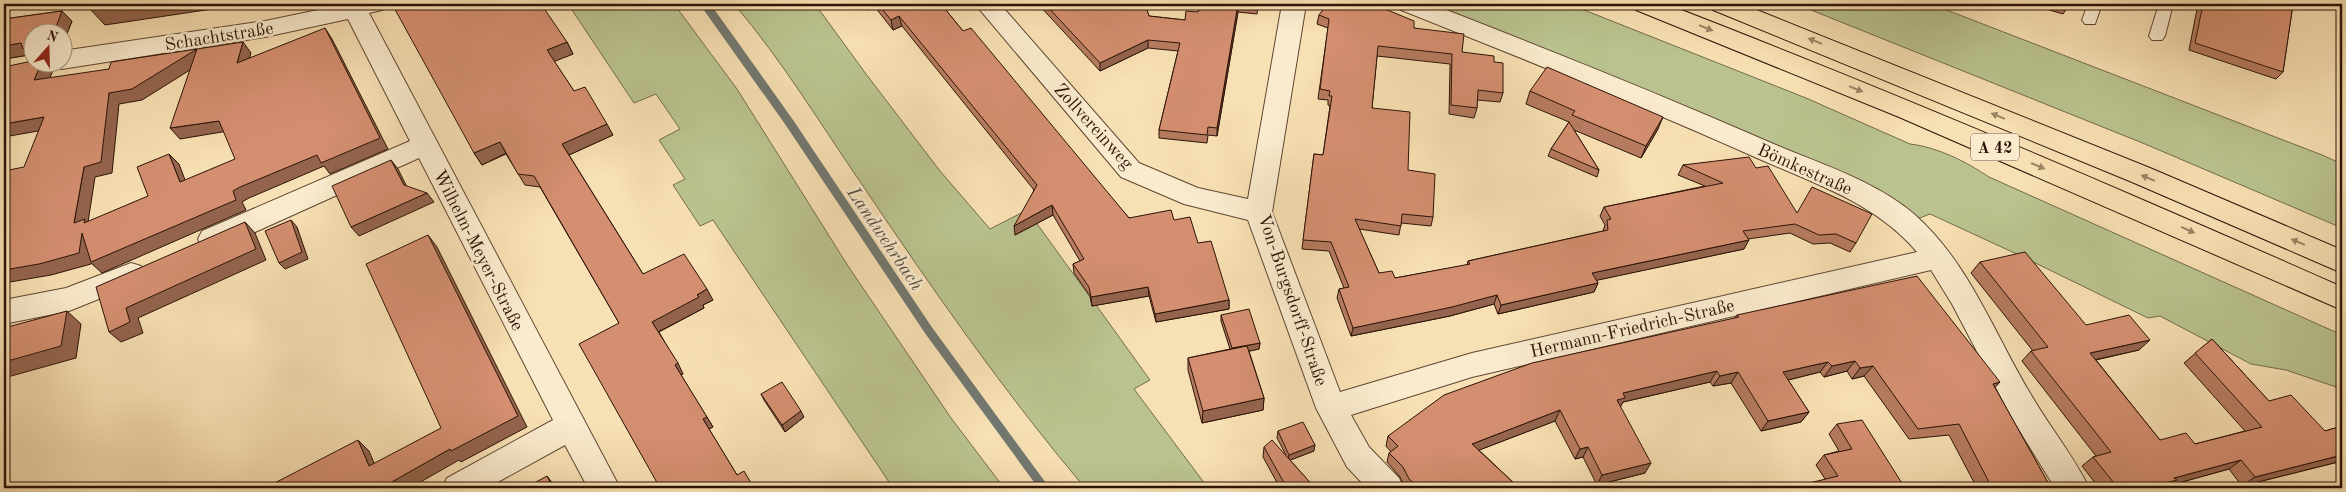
<svg xmlns="http://www.w3.org/2000/svg" width="2346" height="492" font-family="'Old Standard TT',serif">
	<style>
		.green { fill: #bac38f; stroke: #736b4b }
		.lines { fill: none; stroke-linecap: round; stroke-linejoin: round }
		.stream { stroke: #727870; stroke-width: 9 }
		.service-casing { stroke: #5f4632; stroke-width: 2 }
		.minor-casing { stroke: #5f4632; stroke-width: 2 }
		.motorway-casing { stroke: #2c1307; stroke-width: 2 }
		.service { fill: #faebce; fill-rule: evenodd }
		.minor { fill: #faebce; fill-rule: evenodd }
		.motorway { fill: #f7e0b3; fill-rule: evenodd }
		.wall { fill: #b67b60; stroke: #2c1307 }
		.shaded-wall { fill: #94644e; stroke: #2c1307 }
		.building { fill: #d48f70; stroke: #2c1307; fill-rule: evenodd }
		.oneway { fill: #9c8466 }
		.labels { text-anchor: middle; stroke-width: 5; stroke-linejoin: round; paint-order: stroke }
		.shield { fill: #faebce; stroke: #6a5443; stroke-width: 1 }
		.shield-label { font-size: 16px; font-weight: bold; fill: #2c1307 }
		.street-label { font-size: 18px; fill: #2c1307; stroke: #faebce }
		.water-label { font-size: 19px; font-style: italic; fill: #554e44; stroke: #faebce }
	</style>
	<rect width="100%" height="100%" fill="#f7e0b3"/>
	<filter id="stains"><feTurbulence type="fractalNoise" baseFrequency=".004" numOctaves="4"/><feColorMatrix values="0 0 0 0 .2 0 0 0 0 .09 0 0 0 0 .02 0 0 0 .5 -.17"/></filter>
	<radialGradient id="worn" r=".72"><stop offset=".6" stop-color="#630" stop-opacity="0"/><stop offset="1" stop-color="#630" stop-opacity=".3"/></radialGradient>
	<path class="green" d="M568,4h106l63,85 111,177 103,152 53,70h-111l-180,-268 -13,6 -27,-41 12,-6 -26,-39 21,-11 -24,-35 -22,9z
		M734,4h81l51,70 74,97 50,58 37,-19 63,87 2,9 4,-1 54,75 -16,9 74,99h-123c-81,-96 -152,-198 -222,-302 -42,-61 -81,-126 -129,-182z
		M1425,4h144l237,94 104,46c27,3 57,18 79,33l353,158v54l-56,-19 -35,-6 -91,-48 -12,2 -127,-62 -91,-42 -13,5 -366,-167z
		M1796,4h135l391,151 20,9v64l-197,-84z"/>
	<g class="lines">
		<path class="stream" d="M705,4l84,118 140,209 115,157"/>
		<defs>
			<path id="service" d="M2088,4h14l-7,20h-10l-3,-4z
				M2159,4h14l-8,32 -3,4h-10l-3,-4z"/>
			<path id="minor" d="M347,4h39l-4,6 -13,3 251,475h-32l-23,-43 -78,43h-45l5,-10 106,-58 -134,-262 -197,89 -10,3 -10,-3 -4,-8 4,-8 208,-90 -62,-122 -83,18 -203,32 -9,-3 -2,-4h11v-11l203,-30z
				M975,4h25l139,159 59,25 50,11 34,-195h24l-34,208 68,180 132,-39 445,-101c-44,-52 -110,-71 -169,-98 -115,-51 -231,-98 -347,-144l-4,-6h34c116,45 231,91 345,141 47,20 99,36 138,69 54,47 80,119 116,179 18,32 44,63 59,95h-34l-42,-68 -61,-116 -21,-34 -459,107 -121,38 18,32 30,31 5,10h-37l-20,-21 -31,-59 -68,-188 -64,-16 -63,-27z
				M131,263l10,3 4,8 -4,8 -72,29 -65,13v-24l62,-12z"/>
			<path id="motorway" d="M1632,4h34c228,88 453,184 676,283v23l-443,-193 -263,-107z
				M1709,4h33l408,164 192,82v23l-210,-91 -419,-172z"/>
		</defs>
		<use href="#service" class="service-casing"/>
		<use href="#minor" class="minor-casing"/>
		<use href="#motorway" class="motorway-casing"/>
		<use href="#service" class="service"/>
		<use href="#minor" class="minor"/>
		<use href="#motorway" class="motorway"/>
	</g>
	<path class="wall" d="M862,4h79l22,27 166,187 45,2 24,23 31,57v9l-73,13 -7,-26 -57,10 -2,-10 -16,-23 -1,-9 7,-3 -27,-46 -38,20 19,-45 -132,-164 -9,4 -18,-23 -7,3z
		M1038,4h107l4,12 36,4 13,-8 6,-8h54l-1,10 -19,-2 -21,124 -9,-1 -1,8 -48,-5v-8l19,-79 -30,-3 -48,23z
		M2029,4h41l-7,10z
		M2198,4h95l-10,68 -7,7 -87,-29z
		M1387,10l27,18 48,24 32,10 9,31 -3,9 -23,-2v8l-3,10 -25,-4 1,-50 -73,-8 -5,52 61,109 -2,9 -30,-3 -2,12 -40,-6 20,44 16,5 72,-13 1,-4 135,-30 2,-6 -5,-9 4,-9 101,-21 -27,-11 5,-10 73,3 41,45 59,30 -6,9 -20,-9 -17,1 -23,-11 -42,6 -4,10 -148,31 2,3 -4,9 -96,22 -4,-10 -44,12 -99,20 -14,-38 2,-9 5,-1 -15,-37 -27,-2 12,-95 9,1 7,-49 -2,-1v-5l-10,-1 10,-71 -11,-4 2,-9z
		M62,11l10,10 -10,25v-14h-30v27l-3,-4 -25,4v-40z
		M567,42l6,12 -19,7 20,30 39,44 -44,20 74,119 70,26 -10,5 1,3 -45,24 24,42 -2,1 32,52 -4,2 28,46 17,13h-94l-41,-165 -79,-136 -15,-2 -19,-31 -24,11 -8,-12z
		M1530,91l128,38 -17,29 -67,-28 25,40 -2,7 -49,-21 3,-7 18,-27 -43,-18z
		M1980,262l106,63 53,25 -43,10 64,80 35,4 50,-13 -61,-68 28,-24 57,62 56,30 17,-5v35l-100,25 -13,-17 -58,16 -5,3h-67l-17,-22 11,-9 3,-1 -74,-95 9,-10h2l-62,-78z
		M1221,315l39,28 -1,6 -10,2 15,47 -1,12 -61,13 -14,-53v-12l42,-9 -9,-28z
		M1737,315l258,73 56,100h-74l-28,-53 -40,4 -45,-63 -12,3 -5,-8 -23,6 -4,-5 -32,8 21,32 -8,10 -40,9 -30,-48 -18,3 -3,-4 -87,20 -3,4 25,67 -48,12 -14,-28 -8,2 -20,-38 -76,29 40,38h-114l-5,-11 -13,-15 2,-9 2,-1 -5,-6 2,-10 347,-118z
		M761,394l43,23 -19,15 -21,-32z
		M1837,424l68,64 -80,-9 -9,-14 8,-10 15,-4 -10,-17z
		M1278,431l36,20 -24,9 25,28h-35l-17,-31 1,-10 22,8 -9,-17z"/>
	<path class="shaded-wall" d="M114,4h132l-141,21 -16,-17z
		M866,4h9v3l-7,3z
		M1238,4v8l-21,124v-8z
		M62,11l10,10 -10,25v-14h-8z
		M899,16l3,10 -9,4 -2,-10z
		M325,28l7,11 56,110 -58,25 -6,-8 -75,32 -7,4 4,8 -144,63 -11,-10v1l-40,11 -47,8v-13l78,-37 151,-42z
		M1148,40v8l-48,23v-8z
		M243,42l8,11 -6,21 -8,-11z
		M567,42l6,12 -20,8 -6,-12z
		M21,43l2,6 6,6 -25,4v-13z
		M197,49l9,11 -64,40 -23,4 -7,69 -17,4 -7,45 8,7 -22,-6 10,-56 25,-74z
		M42,62h4l7,8 -8,21 -11,-11z
		M44,117l11,11 -51,9v-13z
		M1663,117l-5,12 -17,29 5,-12z
		M219,121l9,10 -48,8 -10,-11z
		M607,124l6,11 -44,20 -7,-11z
		M500,142l6,11 -24,12 -8,-12z
		M169,154l10,10 11,29 -10,-11z
		M391,160l7,9 13,26 -7,-10z
		M427,193l7,9 -75,34 -8,-9z
		M1052,205l1,10 -38,20 -1,-9z
		M291,220l6,7 11,32 -23,10 -6,-6z
		M245,222l10,11 11,27 -128,58 5,15 -22,9 -12,-10 17,-24z
		M428,235l9,12 90,180 -66,35 -2,-2 -49,28h-29l69,-39z
		M1749,240l-5,9 -155,33 3,-9z
		M1598,283l-4,9 -96,22 3,-9z
		M1148,287l1,9 -57,10 -1,-9z
		M707,289l6,11 -10,5 1,3 -46,24 -6,-10z
		M1497,295l-3,9 -44,12 -99,20 2,-8z
		M1229,300v9l-73,13 -1,-8z
		M67,311l14,13 -5,34 -72,20v-16z
		M2150,340l-11,10 -59,13 10,-10z
		M1260,343l-1,6 -27,6v-7z
		M1855,361l-8,10 -23,6 8,-11z
		M1828,362l-8,10 -44,11 7,-11z
		M678,363l5,11 -2,1 -6,-10z
		M1873,366l-9,10 -12,3 8,-11z
		M1717,371l-7,11 -87,20 -3,6 -3,-8 6,-7z
		M1738,372l-7,11 -18,3 7,-10z
		M2000,382l-10,11 3,-9z
		M1264,398l-1,12 -61,13 1,-12z
		M1560,410l-5,11 -86,33 3,-10z
		M801,411l3,6 -19,15 -3,-7z
		M1809,412l-8,10 -40,9 7,-10z
		M707,417l6,10 -4,2 -6,-10z
		M358,440l11,11 11,26 -11,-11z
		M1315,445l-1,6 -26,10 1,-6z
		M1588,447l-5,10 -8,2 5,-10z
		M2342,455v6l-100,25 13,-9z
		M2241,460l-12,9 -58,16 -5,3h-21l29,-10z
		M1651,463l-6,10 -48,12 5,-10z
		M547,476l9,12h-3z"/>
	<path class="building" d="M91,4h23l-25,4z
		M392,4h149l26,38 -20,8 27,41 11,-4 22,37 -45,20 81,130 41,-20 23,35 -10,6 2,2 -47,25 26,41 -3,2 32,52 -4,2 34,56 7,-4 10,17h-94l-81,-144 40,-21 -85,-147 -16,-2 -18,-32 -26,11z
		M878,4h63l22,27 8,-3 158,190 42,-8 3,10 16,-3 8,26 13,-2 18,59 -74,14 -7,-27 -57,10 -2,-10 -16,-23 11,-5 -32,-54 -38,21 23,-41 -138,-169 -8,4z
		M1045,4h100l4,12 36,4 1,-9 12,1 6,-8h53v2l-19,-2 -21,124 -9,-1 -1,8 -48,-5 21,-87 -32,-3 -48,23z
		M1327,4h58l3,1 -3,4 29,12v7l50,6 -2,18 32,4v6l9,1v30l-25,-3 -1,18 -26,-3 1,-51 -74,-8 -6,62 38,4 -2,58 27,4 -2,43 -31,-3 -1,12 -46,-7 24,54 13,-2 3,7 75,-14 -2,-3 140,-31 -1,-10 4,-1 -7,-12 119,-24 -40,-18 66,-8 7,11 12,-2 29,47 15,-26 60,27 -16,29 -20,-9 -17,1 -24,-11 -52,7 6,9 -157,33 6,10 -97,22 -4,-10 -45,12 -99,21 -14,-39 10,-2 -18,-45 -28,-2 11,-86 9,1 9,-59h-3l1,-5 -10,-2 9,-70 -10,-4z
		M2203,4h90l-10,68 -88,-29z
		M62,11l-8,21h-22v17h-9l-2,-6 -17,3v-27z
		M325,28l55,110 -59,25 -4,-8 -77,32 -7,4 3,9 -145,62 -9,-29 -3,20 -40,11 -35,6v-99l20,-4 20,-50 -40,7v-57l28,-6v1h10l-8,18 75,-11 2,-7 132,-20 -6,21zM197,49l-27,79 49,-7 16,38 -55,23 -11,-28 -32,13 11,29 -64,27 1,-4 -11,4 10,-56 17,-5 8,-69 23,-4z
		M1547,67l116,50 -17,29 -74,-31 3,-4 -45,-20z
		M1569,122l30,48 -48,-21z
		M391,160l13,25 23,8 -76,34 -19,-41z
		M291,220l11,32 -23,11 -14,-32z
		M245,222l11,27 -130,59 4,14 -21,10 -13,-45z
		M428,235l90,181 -67,35 -1,-2 -69,39h-116l93,-48 11,26 72,-38 -75,-164z
		M2025,252l61,73 43,-10 21,25 -60,13 70,87 26,-7 9,11 67,-17 -67,-74 17,-14 57,62 22,-6 34,36 17,-5v29l-87,22 -14,-17 -67,18 3,2 -32,8h-27l-25,-31 18,-5 -80,-101 17,-4 -68,-85z
		M1917,276l83,106 -7,2 58,104h-59l-33,-64 -41,5 -45,-63 -13,2 -5,-7 -23,5 -4,-4 -45,10 26,40 -41,9 -30,-49 -18,4 -3,-5 -94,22 2,5 -8,2 34,63 -49,12 -14,-28 -8,2 -20,-39 -88,34 47,44h-100l-10,-9 -6,-12 -14,-14 9,-7 -10,-10 56,-41 88,-32 207,-46 -2,-2z
		M1249,309l11,34 -28,5 -11,-33z
		M67,311l-6,35 -57,16v-34z
		M1247,346l17,52 -61,13 -15,-53z
		M782,382l19,29 -19,14 -21,-31z
		M1862,420l43,68h-116l49,-12 -14,-21 28,-6 -15,-25z
		M1303,422l12,23 -26,10 -11,-24z
		M1272,440l43,48h-28l-23,-41z
		M547,476l6,12h-28z"/>
	<defs><path id="oneway-solid" d="M-6-.8H1V-3.2L6.5 0L1 3.2V.8H-6Z" transform="scale(1.25)"/></defs>
	<g class="oneway">
		<use href="#oneway-solid" transform="translate(1706 28) rotate(22)"/>
		<use href="#oneway-solid" transform="translate(1815 41) rotate(-158)"/>
		<use href="#oneway-solid" transform="translate(1856 89) rotate(22)"/>
		<use href="#oneway-solid" transform="translate(1998 116) rotate(-158)"/>
		<use href="#oneway-solid" transform="translate(2038 166) rotate(23)"/>
		<use href="#oneway-solid" transform="translate(2148 178) rotate(-157)"/>
		<use href="#oneway-solid" transform="translate(2188 230) rotate(24)"/>
		<use href="#oneway-solid" transform="translate(2298 242) rotate(-157)"/>
	</g>
	<g class="labels">
		<rect class="shield" x="1971" y="133.5" width="48" height="27" rx="4"/>
		<g class="shield-label">
			<text x="1995" y="153">A 42</text>
		</g>
		<g class="street-label">
			<text transform="translate(219 36) rotate(-9)" y="6">Schachtstraße</text>
			<text transform="translate(1094 126) rotate(48)" y="6">Zollvereinweg</text>
			<text transform="translate(1805 169) rotate(24)" y="6">Bömkestraße</text>
			<text transform="translate(479 250) rotate(63)" y="6">Wilhelm-Meyer-Straße</text>
			<text transform="translate(1293 300) rotate(71)" y="6">Von-Burgsdorff-Straße</text>
			<text transform="translate(1632 328) rotate(-13)" y="6">Hermann-Friedrich-Straße</text>
		</g>
		<g class="water-label">
			<text transform="translate(886 238) rotate(56)" y="7">Landwehrbach</text>
		</g>
	</g>
	<rect width="2346" height="492" fill="none" stroke="#f7e0b3" stroke-width="20"/>
	<rect x="5" y="5" width="2336" height="482" fill="none" stroke="#2c1307" stroke-width="2.5"/>
	<rect x="10" y="10" width="2326" height="472" fill="none" stroke="#2c1307"/>
	<g transform="translate(48 48) rotate(20)"><circle r="24" fill="#faebce" stroke="#a8957e"/>
	<path d="M0-4L9 19L0 12L-9 19Z" fill="#8f2418"/>
	<text y="-8" font-size="14" font-weight="bold" text-anchor="middle" fill="#2c1307">N</text>
	</g>
	<rect width="100%" height="100%" filter="url(#stains)"/>
	<rect width="100%" height="100%" fill="url(#worn)"/>
</svg>
